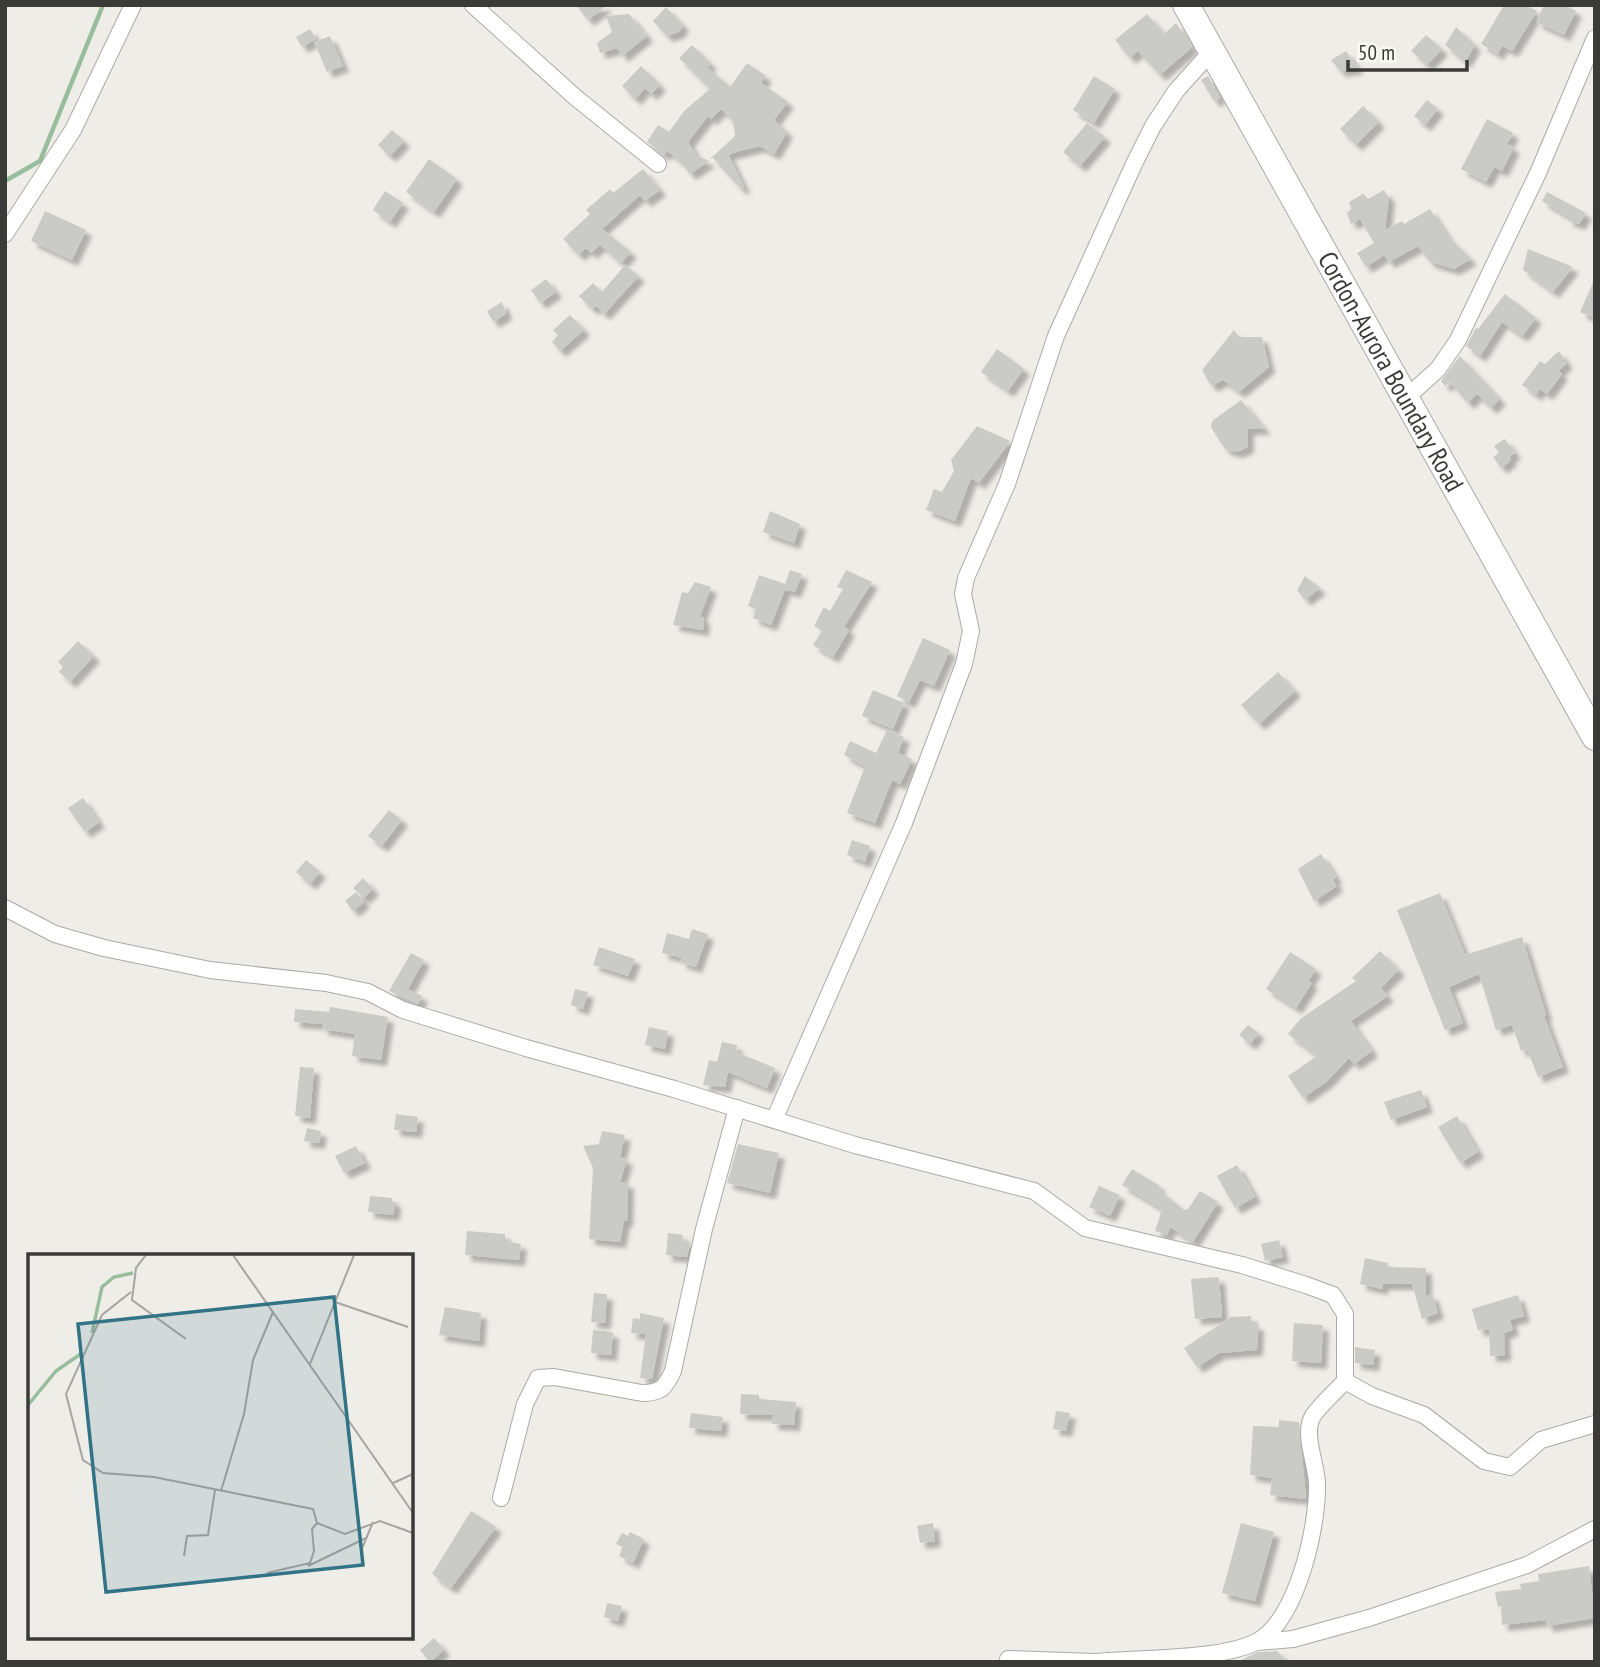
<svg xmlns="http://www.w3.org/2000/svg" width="1600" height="1667" font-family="'PT Sans Narrow',sans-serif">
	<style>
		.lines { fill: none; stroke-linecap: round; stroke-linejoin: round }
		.stream { stroke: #98bd9c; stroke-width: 4.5 }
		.building { fill: #cacbc7; filter: url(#shadow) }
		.minor-casing { stroke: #abaaa5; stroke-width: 18 }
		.primary-casing { stroke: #abaaa5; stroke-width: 28 }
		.minor { stroke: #fff; stroke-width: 16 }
		.primary { stroke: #fff; stroke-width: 26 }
		.labels { text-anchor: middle; stroke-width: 5; stroke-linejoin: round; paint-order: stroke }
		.street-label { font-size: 26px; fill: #3a3a38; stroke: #fbfaf5 }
		.inset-river { fill: none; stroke: #98bd9c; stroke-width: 3.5 }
		.inset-road { fill: none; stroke: #a6a5a2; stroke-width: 2 }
		.view { fill: #327386; fill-opacity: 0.15; stroke: #327386; stroke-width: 3.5 }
		.inset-edge { fill: none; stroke: #3a3a38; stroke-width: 3.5 }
	</style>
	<defs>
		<filter id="shadow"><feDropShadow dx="6" dy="6" stdDeviation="2" flood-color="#0004"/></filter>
	</defs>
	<rect width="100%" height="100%" fill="#eeede8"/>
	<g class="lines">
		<path class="stream" d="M5,181l35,-20 63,-156"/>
	</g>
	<path class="building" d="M576,5h31l-19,15z
		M1504,5h21l12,6 -25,40 -10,-5 -4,8 -17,-10z
		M1544,5h21l11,6 -12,24 -28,-13z
		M666,7l17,18 -4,7 -12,4 -14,-15z
		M629,14l18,22 -25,20 -5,-8 -17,5 -3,-10 15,-11 -6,-16z
		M1147,14l17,20 12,-11 16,24 -32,28 -22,-24 -8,7 -15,-18z
		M1456,27l19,18 -10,17 -20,-17z
		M310,29l6,10 -14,8 -6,-10z
		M1426,35l16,14 -15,16 -16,-14z
		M330,36l13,30 -16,6 -13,-30z
		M692,45l19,19 -4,3 23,20 17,-24 19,13 -5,7 27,19 -14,18 13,12 -13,22 -14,-8 -32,8 16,33 -3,2 -28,-31 -3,1 25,-23 -2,-15 -12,-12 -10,10 -3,-3 -20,26 8,13 13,6 -19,13 -10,-13 -13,-10 -3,4 -17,-13 11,-17 11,7 16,-22 25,-21 -31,-31z
		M1346,51l12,17 -18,3 -9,-11z
		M641,66l19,19 -9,9 -6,-6 -10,11 -13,-13z
		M1094,76l21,13 -21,34 -21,-13z
		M1208,76l12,22 -6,3 -13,-21z
		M1427,100l11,9 -13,16 -11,-9z
		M1363,106l16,16 -23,23 -16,-16z
		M1487,119l26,14 -6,11 7,3 -12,24 -8,-4 -8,15 -25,-13z
		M1087,123l18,14 -25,29 -17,-14z
		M392,130l12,11 -14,15 -12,-11z
		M429,159l28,20 -23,33 -28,-20z
		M643,169l17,21 -15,11 -5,-6 -38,34 29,23 -10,11 -21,-18 -9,8 -5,-5 -7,7 -16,-16 27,-25 -4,-4 24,-21 3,4z
		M1384,190l5,8 -4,32 17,-9 2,3 26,-15 18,28 23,22 -17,10 -24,-7 -12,-16 -29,16 -5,-7 -18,12 -9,-14 17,-10 -14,-24 -9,5 -4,-11 4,-4 -2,-7 14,-8 5,5z
		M385,191l18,12 -13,19 -17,-12z
		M1547,192l39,21 -7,11 -12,-4 2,-3 -27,-16z
		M45,211l41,19 -14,30 -41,-19z
		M1528,249l45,18 -20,25 -30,-22z
		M625,265l14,11 -35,38 -8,-8 -4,3 -13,-13 14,-13 9,9z
		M1595,278v40l-15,-6z
		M546,279l10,13 -16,11 -9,-13z
		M1505,294l31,24 -14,18 -20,-14 -22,34 -14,-10 10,-18 2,1z
		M502,302l4,12 -13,8 -6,-11z
		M570,315l14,15 -24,21 -8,-9 6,-7 -5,-5z
		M1234,330l5,7h23l7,30 -30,25 -16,-12 -12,6 -9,-16z
		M997,349l27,20 -16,22 -27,-19z
		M1559,351l8,12 -9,8 4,3 -15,20 -7,-5 -4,6 -14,-10 18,-24 5,3z
		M1460,356l40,43 -9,9 -14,-14 -9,9 -18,-21 -5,4 -4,-5z
		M1241,400l24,29h-17v18l-11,5 -12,-3 -14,-22 1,-6z
		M977,426l33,15 -1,2 -30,40 -8,-5 -16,43 -29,-11 8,-21 8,3 12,-21 -3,-11z
		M1505,439l10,14 -6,4 2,3 -10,8 -8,-11 6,-4 -5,-7z
		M770,511l30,13 -6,19 -31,-11z
		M790,570l12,4 -7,18 -10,-3 -14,36 -18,-7 3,-9 -8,-3 11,-31 26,9z
		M846,570l26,12 -28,45 5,3 -16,27 -20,-12 9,-14 -8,-5 10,-19 6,4 13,-22 -6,-2z
		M1305,576l15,12 -15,12 -8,-10z
		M695,582l16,5 -11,30 4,1 -1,12 -30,-5 9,-33 6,1z
		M923,638l27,12 -16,36 -14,-6 -11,22 -12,-6z
		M78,641l16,15 -24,26 -11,-10 4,-5 -5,-5z
		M1278,672l17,19 -36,33 -18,-19z
		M873,690l31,13 -11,26 -31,-13z
		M887,730l17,7 -6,16 14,6 -12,25 -8,-4 -17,43 -28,-10 18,-47 -21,-11 6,-14 26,12z
		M83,798l16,24 -14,10 -17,-24z
		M389,810l13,10 -20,26 -14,-10z
		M852,840l18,6 -5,16 -18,-7z
		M1321,854l15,23 -3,3 4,6 -23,15 -16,-32z
		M306,860l14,12 -10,12 -14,-12z
		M363,878l10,11 -9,9 -11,-10z
		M356,892l8,10 -11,9 -8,-10z
		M1440,893l25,62 57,-18 24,78 -2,1 19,51 -25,10 -11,-28 -6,2 -9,-26 -16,5 -17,-56 -30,13 14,36 -18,7 -48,-120z
		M692,929l16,5 -12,33 -16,-5 2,-4 -20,-5 5,-20 22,6z
		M599,947l36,12 -7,17 -35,-11z
		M1380,951l19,19 -18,18 7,8 -37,25 21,30 -18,13 -5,-6 -23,24 -23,16 -15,-22 29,-20 -29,-22 12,-15 56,-38 -4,-3z
		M1290,952l26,17 -8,12 4,2 -16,25 -30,-19z
		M411,953l13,7 -16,29 14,7 -4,8 -29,-13z
		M575,989l13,3 -5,17 -12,-4z
		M330,1007l58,10 -7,43 -29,-4 3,-22 -33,-5 1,-5 -29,-2 1,-13 34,3z
		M1248,1025l11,8 -9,11 -11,-9z
		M649,1027l19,4 -3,18 -20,-4z
		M722,1042l15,3 -1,7 39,16 -8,20 -39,-16 -3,15 -22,-2 6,-25 8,2z
		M300,1067l14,1 -4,50 -15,-2z
		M1421,1090l6,17 -36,13 -7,-18z
		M396,1114l22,3 -2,15 -22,-2z
		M1457,1116l21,36 -18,11 -22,-36z
		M307,1128l14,3 -2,12 -15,-2z
		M602,1131l23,4 -5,22 7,2 -7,23h8l-1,39h-3l-4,21 -31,-3 4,-71 -10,-22 16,-2z
		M738,1144l41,9 -9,40 -43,-10z
		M356,1146l9,17 -21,10 -9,-17z
		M1237,1165l18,32 -20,11 -18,-32z
		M1132,1169l28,17 -2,3 26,21 4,-1 12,-18 18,11 -25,40 -23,-15 -3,8 -12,-4 7,-22 -40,-24z
		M1099,1186l21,9 -10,21 -21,-9z
		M370,1196l22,2v4h4l-3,13 -25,-3z
		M467,1231l38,3v7l16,3 -2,16 -54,-5z
		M668,1233l15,2 -1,6 8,1 -3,15 -21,-2z
		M1279,1240l4,17 -18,4 -4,-17z
		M1365,1258l23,5 -1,4 39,1v28l6,-2 6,19 -16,6 -10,-35h-29l-1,5 -22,-5z
		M1219,1277l3,40 -27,2 -4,-40z
		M594,1293l13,1 -2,29 -14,-1z
		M1518,1295l6,21 -14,4 3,10 -9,3 1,22 -15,1 -1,-27 -11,1 -6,-21z
		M445,1307l36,6 -2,28 -40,-6z
		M640,1313l24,5 -12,61 -12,-1 6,-44 -15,-1 2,-15 7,1z
		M1251,1316l1,9 6,-1 -1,26 -38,3 -22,14 -13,-19 47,-31z
		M1294,1323l29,2 -2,38 -29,-2z
		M593,1330l20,2 -2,23 -20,-2z
		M1355,1347l20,3 -2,15 -18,-2z
		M741,1394l18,1v4l37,3 -2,23 -22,-1 1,-9 -33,-1z
		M1056,1411l14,2 -4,18 -13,-2z
		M691,1413l32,4 -2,14 -32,-3z
		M1279,1420l20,2 7,77 -36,-4 2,-17 -22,-3 3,-49 26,1z
		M471,1511l25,16 -45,61 -19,-14z
		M933,1523l2,18 -15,2 -3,-17z
		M1241,1523l33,9 -19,69 -33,-8z
		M630,1532l14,7 -11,24 -14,-7 4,-9 -7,-3 6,-11 6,3z
		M1589,1566l6,52 -48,8 -1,-6 -44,5 -1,-19 -3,1 -3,-15 26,-3 -1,-5 19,-3 -1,-7z
		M607,1603l15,3 -4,15 -14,-4z
		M434,1638l10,12 -14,12 -10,-12z
		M1277,1651l11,11h-51l21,-10z"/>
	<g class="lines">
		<defs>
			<path id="minor" d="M473,5l102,92 83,67
				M5,234l68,-104 60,-125
				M1407,397l31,-28 20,-29 80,-167 57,-135
				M5,908l50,26 49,14 106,22 116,13 42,9 35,18 123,38 148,41 181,56 179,46 51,37 157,37 64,20 27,10 12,19v67c-8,9 -27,26 -32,35 -11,17 4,49 4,68 1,42 -20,138 -61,158 -35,18 -118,16 -158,20
				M774,1120l130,-297 60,-159 7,-33 -8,-37 3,-16 41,-94 49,-148 78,-172 19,-38 23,-35 35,-39
				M1345,1381l27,15 52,19 60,46 26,6 31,-27 54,-16
				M501,1498l24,-94 13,-26 16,-1 88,16c19,0 23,-5 31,-22l31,-142 33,-121
				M1257,1642l36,-3 76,-21 158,-53 68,-36
				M1008,1659l87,3"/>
			<g id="primary">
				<path id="s1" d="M1186,5l409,732"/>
			</g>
		</defs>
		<use href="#minor" class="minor-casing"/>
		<use href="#primary" class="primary-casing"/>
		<use href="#minor" class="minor"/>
		<use href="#primary" class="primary"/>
	</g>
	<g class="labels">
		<g class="street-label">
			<text dy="9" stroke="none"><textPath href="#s1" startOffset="420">Cordon-Aurora Boundary Road</textPath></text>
		</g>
	</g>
	<g transform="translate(28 1254)">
		<rect width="385" height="385" fill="#eeede8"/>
		<path class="inset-river" d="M64,79l10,-46 12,-10 19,-4M0,151l28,-34 26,-18"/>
		<path class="inset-road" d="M118,1l-10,13 -4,32 54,39M205,1l180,258M103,38l-29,23 -36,79 17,66 20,13 51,4 159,32 4,14 -5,6 2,22 -4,12 -43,10M307,48l73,25M282,110l44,-109M365,229l20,-9M193,237l23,-77 9,-54 20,-48M289,269l28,11 35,-13 33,12M333,297l12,-29M156,302l3,-20 21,-1 7,-45M280,312l58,-28"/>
		<path class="view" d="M306,43l29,268 -257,27 -28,-268z"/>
		<rect width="385" height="385" class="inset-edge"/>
	</g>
	<rect width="1600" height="1667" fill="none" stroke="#3a3a38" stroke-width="14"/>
	<path d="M1348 60v10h119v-10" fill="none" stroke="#3a3a38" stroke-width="3.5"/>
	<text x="1358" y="60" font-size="21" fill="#3a3a38" stroke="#fbfaf5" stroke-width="5" paint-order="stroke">50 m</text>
</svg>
